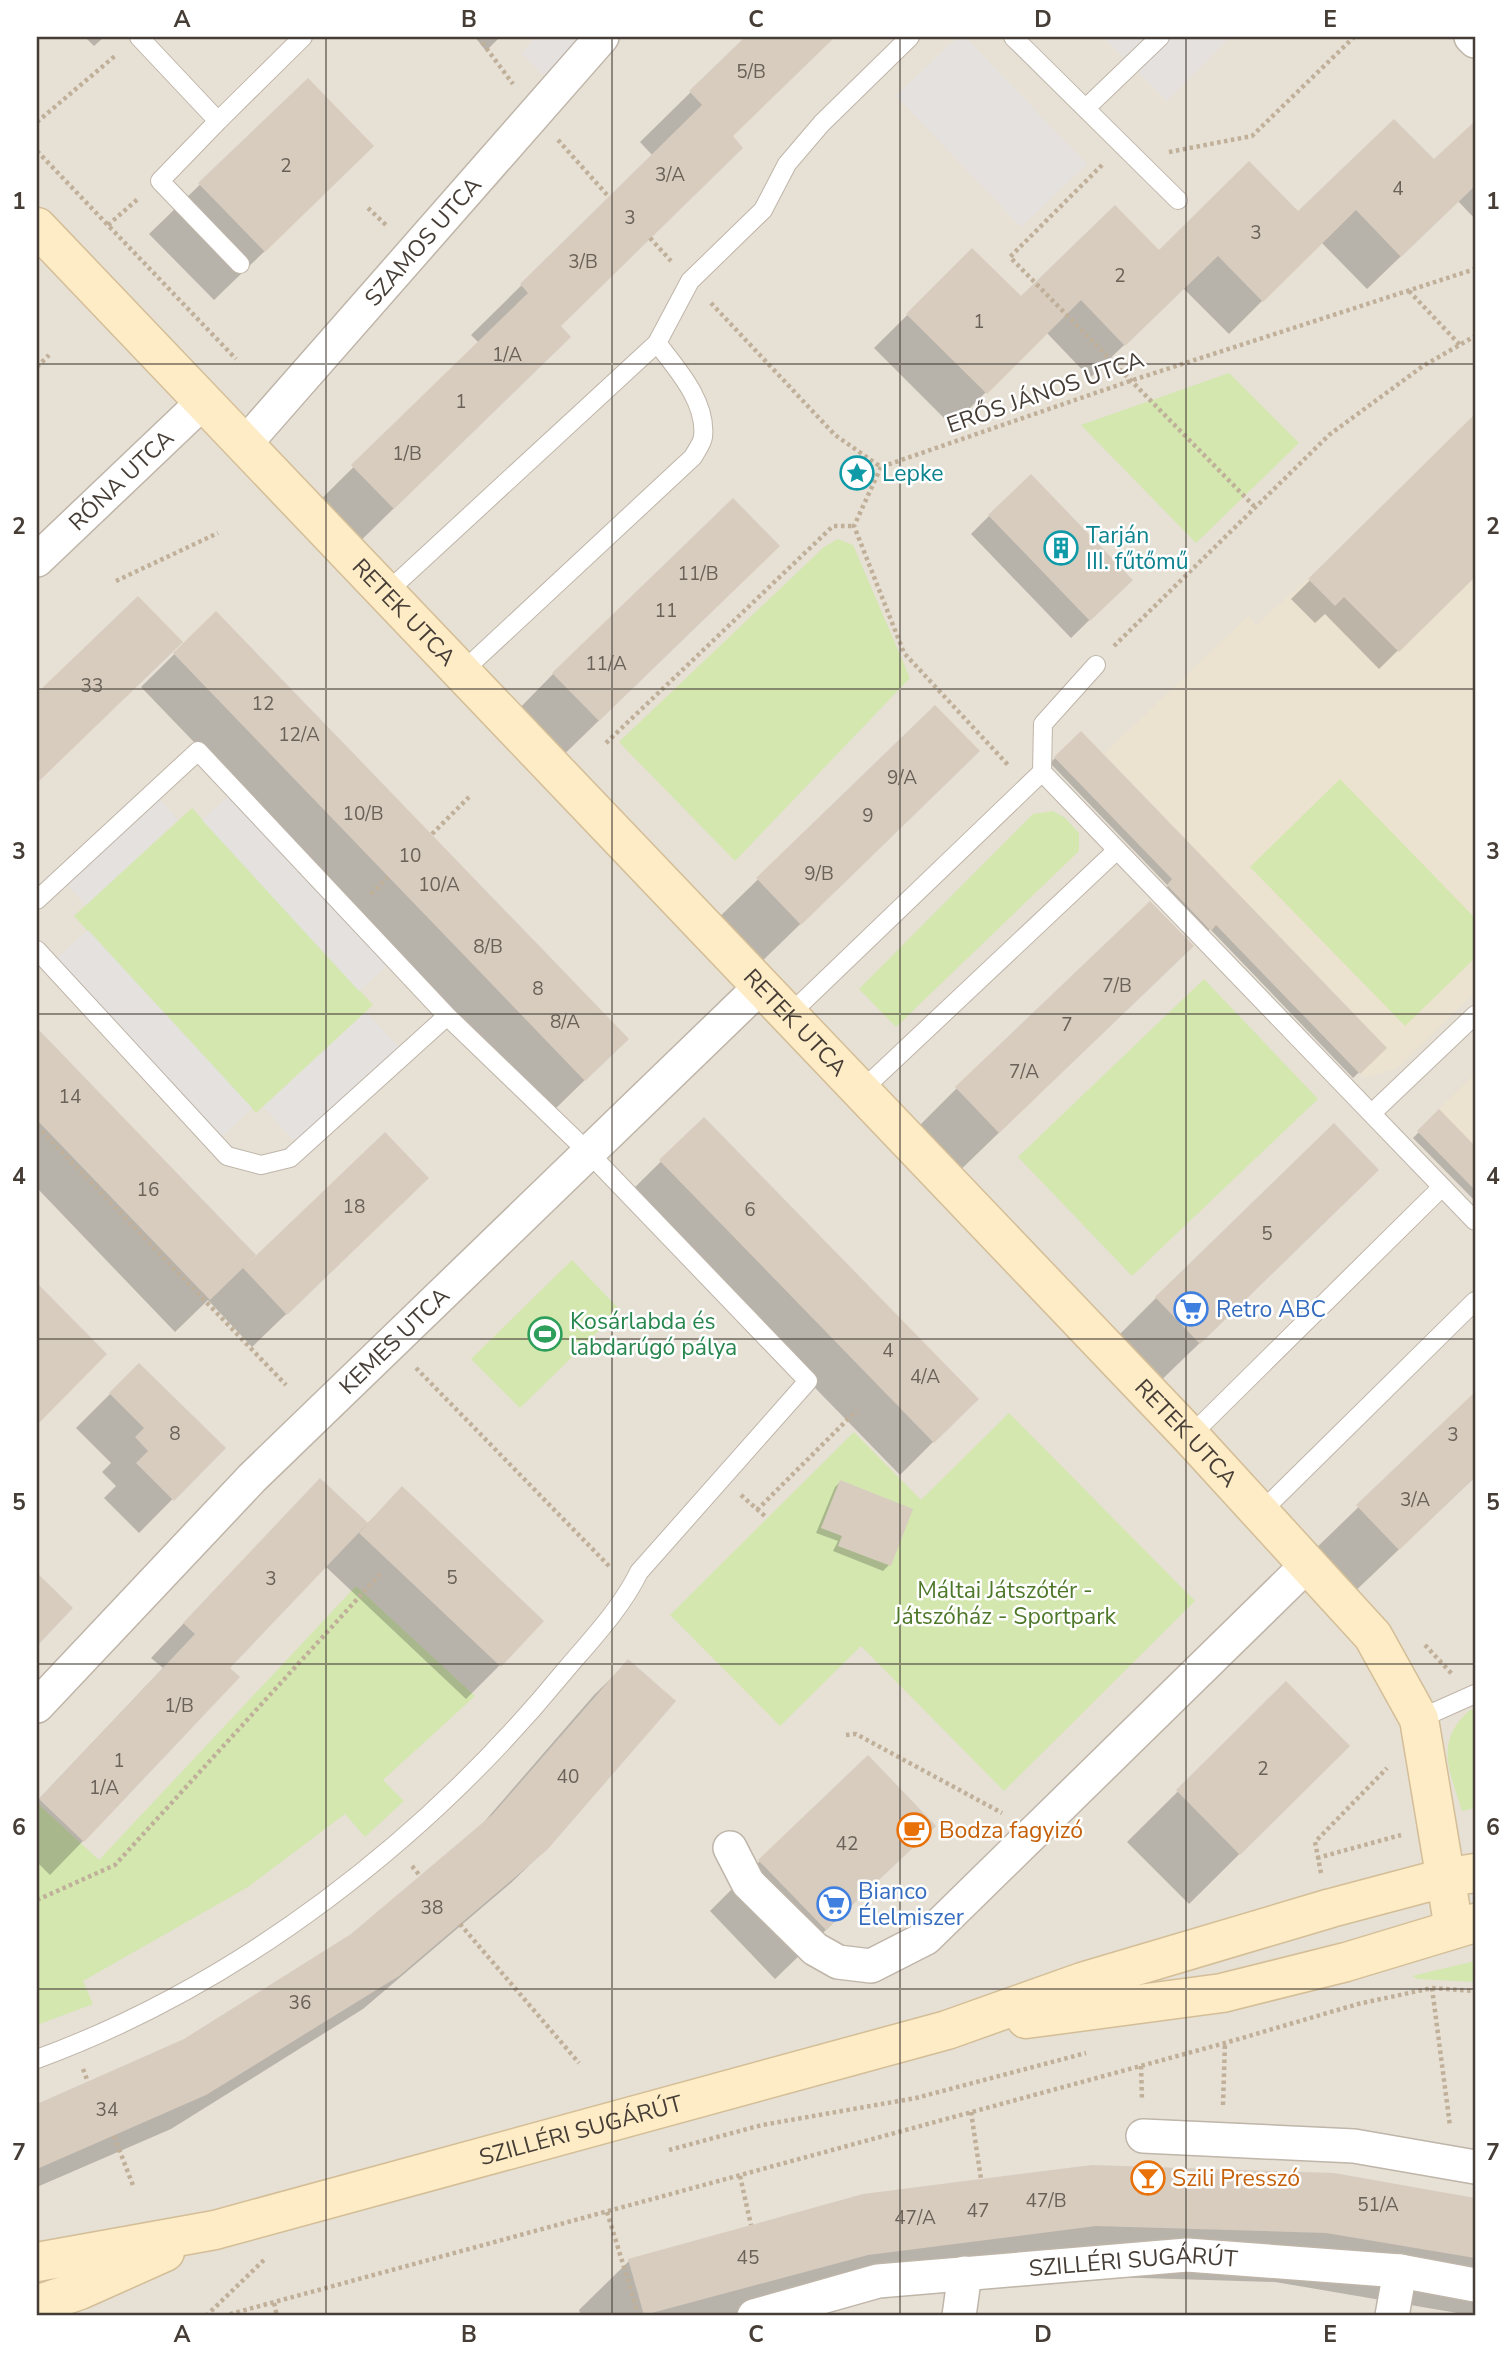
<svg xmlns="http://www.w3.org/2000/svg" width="1512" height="2353" font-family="'Nunito Sans',sans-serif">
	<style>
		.residential { fill: #e7e0d5 }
		.education { fill: #ece2d0 }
		.green { fill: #d3e7af }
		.parking { fill: #e4e1df }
		.shadow { fill: #0003 }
		.building { fill: #d8ccbf }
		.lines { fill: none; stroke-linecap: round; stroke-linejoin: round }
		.lane-casing { stroke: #bfb5a9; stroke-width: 20 }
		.street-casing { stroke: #bfb5a9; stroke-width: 36 }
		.secondary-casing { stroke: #d3be97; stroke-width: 41 }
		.path { stroke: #c0b09a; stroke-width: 4.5; stroke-dasharray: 3.5 3.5; stroke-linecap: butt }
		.lane { stroke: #fff; stroke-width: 18 }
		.street { stroke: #fff; stroke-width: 33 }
		.secondary { stroke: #feecc6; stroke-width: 38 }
		.grid { fill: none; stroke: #463e36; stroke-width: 2; stroke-opacity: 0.55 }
		.labels { text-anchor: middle; stroke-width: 5; stroke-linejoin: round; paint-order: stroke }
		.number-label { font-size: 19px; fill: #6a6258 }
		.street-label { font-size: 23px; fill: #463e36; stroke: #fff }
		.culture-label { font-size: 23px; fill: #0d838f; stroke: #fff; text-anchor: start }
		.shop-label { font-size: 23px; fill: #366cbe; stroke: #fff; text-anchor: start }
		.leisure-label { font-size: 23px; fill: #27864d; stroke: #fff; text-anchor: start }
		.park-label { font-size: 23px; fill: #4e7829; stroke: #fff }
		.food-label { font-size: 23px; fill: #c56008; stroke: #fff; text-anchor: start }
		.neatline { fill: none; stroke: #463e36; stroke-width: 2.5 }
		.grid-label { font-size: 23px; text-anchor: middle; font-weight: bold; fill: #463e36 }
	</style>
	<rect width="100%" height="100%" fill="#f3eee7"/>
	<path class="residential" d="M37,37h1438v2279h-1438z"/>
	<path class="education" d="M1475,414v578l-78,76 -31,9 -6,-3 26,-26 -282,-294 144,-138 8,9 52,-46z
		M1475,1074v72l-36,-37z"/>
	<path class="green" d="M1229,373l70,70 -103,100 -115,-118z
		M838,539l15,6 57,133 -175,183 -116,-119 205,-195z
		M1340,779l135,139v40l-70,68 -155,-159z
		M192,808l181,197 -117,108 -182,-197z
		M1053,811l12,7 14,15v18l-183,176 -37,-38 174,-175z
		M1204,979l114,120 -186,177 -114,-119z
		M572,1260l48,50 -100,98 -49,-49z
		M1009,1413l186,188 -191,190 -143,-145 -81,80 -110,-111 184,-183 67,68z
		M356,1586l119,110 -92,84 21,21 -39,36 -20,-23 -97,73 -165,94 10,23 -56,21v-222l62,57z
		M1470,1710h5v98l-13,3c-12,-40 -29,-68 8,-101z
		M1475,1961v21l-57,-3 -6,-3z"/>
	<path class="parking" d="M536,37h66l-44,51 -37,-34z
		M958,37h7l122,127 -66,63 -125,-131z
		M1103,37h127l-63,64z
		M235,790l159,169 -35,32 -157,-171z
		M153,792l25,28 -92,85 -25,-27z
		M88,930l164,178 -37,35 -165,-179z
		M366,1012l39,42 -104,94 -38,-41z"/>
	<path class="shadow" d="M85,37h19l-10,9z
		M475,37h25l-14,14z
		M747,37h86l-102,100 -172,190 -41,60 -175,171 -40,-41 176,-174 -8,-8 182,-179 -13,-14z
		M308,80l14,116 -108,104 -65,-66z
		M1475,123v96l-17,-18 -91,88 -46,-47 -92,92 -46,-46 -93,90 -44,-46 -94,94 -78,-78 98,-97 49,48 138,-46 139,-39 136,-52z
		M1475,417v158l-96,94 -54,-55 -10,9 -24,-24z
		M989,516l123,82 -41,40 -100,-104z
		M727,596l-179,174 -44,-46 49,-50z
		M216,613l377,459 -42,41 -410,-426z
		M935,707l-8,94 -177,172 -43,-44z
		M1081,733l303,315 -31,30 -143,-149 -6,6 -42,-43 6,-6 -118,-123z
		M1192,946l-244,236 -41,-44 50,-50z
		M37,1031l217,224 -8,8 2,2 145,-54 -141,136 -44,-47 -33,32 -138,-144z
		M1439,1112l36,37v52l-62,-63z
		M704,1119l272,280 -76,76 -273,-280z
		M1327,1220l-178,172 -43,-44 50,-50z
		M37,1285l68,69 -68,70z
		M139,1365l84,83 -84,85 -35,-35 12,-12 -14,-14 9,-9 -35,-35z
		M1475,1394v83l-127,121 -40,-42z
		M840,1482l71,28 -22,55 -6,6 -50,-20 5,-10 -22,-8 19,-46z
		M402,1488l98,177 -34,34 -141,-133 -97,102 -145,173 -33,34 -13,-13v-61l126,-133 -12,-10 136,-144 80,10z
		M628,1662l-82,187 -35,34 -148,126 -192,120 -134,58v-81l148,-65 167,-105 125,-106 117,-135z
		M1286,1684l12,112 -109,108 -62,-62z
		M934,1826l-159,153 -65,-68 50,-50z
		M1334,2175l141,24v117l-200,-34 -230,-7 -228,29 -44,12h-192l-2,-6 50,-49z"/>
	<path class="building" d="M745,37h90l-102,99 10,12 -182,178 10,11 -177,172 -43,-44 177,-172 -8,-9 182,-179 -13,-14z
		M308,78l66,68 -109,106 -67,-69z
		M1394,119l40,40 41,-38v65l-74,71 -45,-47 -93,92 -45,-46 -93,90 -44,-46 -94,94 -81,-80 66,-66 49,48 94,-91 44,45 90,-89 49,50z
		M1475,414v163l-76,75 -55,-55 -9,9 -27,-27z
		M1031,474l102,106 -43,41 -102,-106z
		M733,498l47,48 -181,175 -47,-48z
		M138,596l45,46 -146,141v-90z
		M216,611l413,428 -44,42 -412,-428z
		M935,705l45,46 -179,174 -45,-47z
		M1081,731l306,317 -27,26 -144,-149 -5,6 -44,-46 5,-6 -118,-122z
		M1150,901l44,45 -195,187 -44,-46z
		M37,1028l219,227 -12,12 141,-135 44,46 -142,137 -44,-47 -33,32 -173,-180z
		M1439,1109l36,37v44l-58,-59z
		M704,1117l275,282 -45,44 -275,-283z
		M1334,1123l45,47 -179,174 -45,-47z
		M37,1283l70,71 -70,71z
		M139,1363l87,85 -52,53 -38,-38 12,-12 -13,-14 9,-9 -35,-35z
		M1475,1392v85l-76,73 -43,-45z
		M320,1478l48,45 -138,145 10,9 -156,165 -45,-43 156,-165 -12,-11z
		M840,1480l73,29 -22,57 -53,-20 4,-10 -21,-8z
		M402,1486l142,135 -43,46 -142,-134z
		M37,1573l36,35 -36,38z
		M628,1659l48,42 -129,149 -148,126 -193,119 -169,74v-65l147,-65 167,-105 142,-120z
		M1286,1681l64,65 -110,109 -64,-65z
		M868,1755l68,71 -110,104 -68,-70z
		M1092,2165l242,8 141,25v60l-149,-25 -230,-7 -228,29 -224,60 -16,-56 235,-65z"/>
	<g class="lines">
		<defs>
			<path id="lane" d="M139,37l79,84 -58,60 80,83
				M1013,37l165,163
				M1086,108l74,-71
				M218,121l85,-84
				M386,593l271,-250 33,-62 73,-71 24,-46 35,-41 88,-86
				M462,672l231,-215c3,-6 9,-13 10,-20 4,-35 -26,-68 -46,-94
				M1042,772l433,449
				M37,900l161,-149 249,265 141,136 220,229 -169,191c-18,37 -49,69 -76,101 -137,167 -322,311 -526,386
				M37,950l190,206 34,9 29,-7 157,-142
				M789,1015l253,-243 1,-48 53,-59
				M861,1091l256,-241
				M1372,1113l103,-98
				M1190,1436l252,-249
				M1262,1511l213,-210
				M1419,1719l56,-25"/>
			<g id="street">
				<path d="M1471,37l4,4"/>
				<path id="s1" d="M244,445l358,-408"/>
				<path id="s2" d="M37,560l166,-158"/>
				<path id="s3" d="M37,1706l215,-228 509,-492"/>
				<path d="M730,1848l18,35 67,66 23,13 33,4 55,-28 382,-374"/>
				<path d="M1143,2136l211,10 121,21"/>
				<path id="s4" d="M754,2316l124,-35 309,-26 213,16 75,14"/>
				<path d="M959,2316l6,-43"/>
				<path d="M1392,2316l8,-45"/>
			</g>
			<g id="secondary">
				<path id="s5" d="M37,227l1153,1209 183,200 46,83 35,210"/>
				<path d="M1026,2019l196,-26 124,-31 129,-39"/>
				<path id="s6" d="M37,2262l178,-32 732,-200 135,-48 249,-74 113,-30 31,-5"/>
				<path d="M37,2305l43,-15 85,-38"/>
			</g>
		</defs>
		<use href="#lane" class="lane-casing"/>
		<use href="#street" class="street-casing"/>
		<use href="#secondary" class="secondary-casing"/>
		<path class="path" d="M478,37l35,47
			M37,122l79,-67
			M558,140l51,57
			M37,151l199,208
			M1169,152l83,-16 102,-99
			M1102,165l-92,92 244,249
			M368,208l20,19
			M108,225l31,-27
			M650,238l21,23
			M1409,291l51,54
			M711,303l124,132 46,32 252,-87 342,-111
			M37,367l12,-12
			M881,467l-27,59 50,127 105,113
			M116,581l102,-48
			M1114,646l215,-211 94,-69 52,-30
			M606,743l227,-217h21
			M432,834l37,-37
			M371,894l17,-17
			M37,1126l249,259
			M416,1368l194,199
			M741,1495l26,23
			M757,1510l100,-100
			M1425,1645l27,29
			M846,1735l10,-1 146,79
			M1317,1858l84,-23
			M412,1866l8,10
			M1321,1873l-6,-31 72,-74
			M37,1900l78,-35 265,-291
			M460,1924l119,139
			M1432,1988l18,138
			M1141,2066l1,34
			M83,2069l5,13
			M1223,2105l2,-62
			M971,2112l10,67
			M114,2136l20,52
			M669,2150l93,-25 154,-27 170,-45
			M740,2176l11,49
			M607,2212l32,104
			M274,2303l3,13
			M206,2316l59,-57
			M223,2316l1002,-273 133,-39 74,-16 43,3"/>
		<use href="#lane" class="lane"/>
		<use href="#street" class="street"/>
		<use href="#secondary" class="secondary"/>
	</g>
	<path class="grid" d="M326,37v2279M612,37v2279M900,37v2279M1186,37v2279M37,364h1438M37,689h1438M37,1014h1438M37,1339h1438M37,1664h1438M37,1989h1438"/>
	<defs>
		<symbol id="sight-ring" viewBox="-11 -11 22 22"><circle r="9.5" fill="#fff" stroke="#0f9aa8" stroke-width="1.5"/><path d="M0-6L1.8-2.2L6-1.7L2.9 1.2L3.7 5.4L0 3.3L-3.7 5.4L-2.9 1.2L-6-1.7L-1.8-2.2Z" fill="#0f9aa8"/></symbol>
		<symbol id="building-ring" viewBox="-11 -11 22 22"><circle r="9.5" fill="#fff" stroke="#0f9aa8" stroke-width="1.5"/><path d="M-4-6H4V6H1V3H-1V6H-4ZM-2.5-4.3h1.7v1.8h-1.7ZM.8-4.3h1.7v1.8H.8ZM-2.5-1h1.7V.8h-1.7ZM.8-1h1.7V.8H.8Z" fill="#0f9aa8"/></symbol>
		<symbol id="supermarket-ring" viewBox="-11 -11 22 22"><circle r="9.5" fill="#fff" stroke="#3f7fe0" stroke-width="1.5"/><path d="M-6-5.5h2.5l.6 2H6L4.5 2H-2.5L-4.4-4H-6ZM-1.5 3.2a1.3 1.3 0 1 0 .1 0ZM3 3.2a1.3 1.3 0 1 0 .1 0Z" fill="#3f7fe0"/></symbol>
		<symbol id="stadium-ring" viewBox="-11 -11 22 22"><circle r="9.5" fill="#fff" stroke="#2e9e5b" stroke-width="1.5"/><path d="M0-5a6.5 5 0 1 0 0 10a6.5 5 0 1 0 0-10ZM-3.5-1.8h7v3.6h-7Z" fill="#2e9e5b"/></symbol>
		<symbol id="cafe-ring" viewBox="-11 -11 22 22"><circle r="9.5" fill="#fff" stroke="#e8710a" stroke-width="1.5"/><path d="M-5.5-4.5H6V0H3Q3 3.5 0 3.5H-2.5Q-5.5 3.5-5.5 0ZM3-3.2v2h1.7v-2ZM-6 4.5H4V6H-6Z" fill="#e8710a"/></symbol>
		<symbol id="bar-ring" viewBox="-11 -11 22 22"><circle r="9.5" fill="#fff" stroke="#e8710a" stroke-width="1.5"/><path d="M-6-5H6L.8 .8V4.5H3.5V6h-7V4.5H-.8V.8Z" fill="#e8710a"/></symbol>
	</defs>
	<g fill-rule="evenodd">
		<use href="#sight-ring" x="838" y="454" width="38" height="38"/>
		<use href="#building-ring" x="1042" y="529" width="38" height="38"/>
		<use href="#supermarket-ring" x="1172" y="1290" width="38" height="38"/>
		<use href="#stadium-ring" x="526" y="1315" width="38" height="38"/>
		<use href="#cafe-ring" x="895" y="1811" width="38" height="38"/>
		<use href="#supermarket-ring" x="815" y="1885" width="38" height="38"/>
		<use href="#bar-ring" x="1129" y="2159" width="38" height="38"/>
	</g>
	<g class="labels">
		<g class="number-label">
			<text x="751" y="78">5/B</text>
			<text x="286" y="172">2</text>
			<text x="670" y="181">3/A</text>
			<text x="1398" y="195">4</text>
			<text x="630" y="224">3</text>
			<text x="1256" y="239">3</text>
			<text x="583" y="268">3/B</text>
			<text x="1120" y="282">2</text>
			<text x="979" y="328">1</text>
			<text x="507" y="361">1/A</text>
			<text x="461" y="408">1</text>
			<text x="407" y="460">1/B</text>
			<text x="698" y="580">11/B</text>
			<text x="666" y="617">11</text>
			<text x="606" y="670">11/A</text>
			<text x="92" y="692">33</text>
			<text x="263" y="710">12</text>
			<text x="299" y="741">12/A</text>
			<text x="902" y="784">9/A</text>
			<text x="363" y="820">10/B</text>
			<text x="868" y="822">9</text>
			<text x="410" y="862">10</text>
			<text x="819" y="880">9/B</text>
			<text x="439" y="891">10/A</text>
			<text x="488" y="953">8/B</text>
			<text x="1117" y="992">7/B</text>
			<text x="538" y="995">8</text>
			<text x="565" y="1028">8/A</text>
			<text x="1067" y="1031">7</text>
			<text x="1024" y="1078">7/A</text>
			<text x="70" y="1103">14</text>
			<text x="148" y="1196">16</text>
			<text x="354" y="1213">18</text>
			<text x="750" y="1216">6</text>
			<text x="1267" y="1240">5</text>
			<text x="888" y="1357">4</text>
			<text x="925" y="1383">4/A</text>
			<text x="175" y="1440">8</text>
			<text x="1453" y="1441">3</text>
			<text x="1415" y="1506">3/A</text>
			<text x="452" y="1584">5</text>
			<text x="271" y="1585">3</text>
			<text x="179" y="1712">1/B</text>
			<text x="119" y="1767">1</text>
			<text x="1263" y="1775">2</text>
			<text x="568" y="1783">40</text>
			<text x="104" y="1794">1/A</text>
			<text x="847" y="1850">42</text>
			<text x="432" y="1914">38</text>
			<text x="300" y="2009">36</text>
			<text x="107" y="2116">34</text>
			<text x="1046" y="2207">47/B</text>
			<text x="1378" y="2211">51/A</text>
			<text x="978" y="2217">47</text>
			<text x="915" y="2224">47/A</text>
			<text x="748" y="2264">45</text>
		</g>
		<g class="street-label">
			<text dy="8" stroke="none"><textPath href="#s1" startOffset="271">SZAMOS UTCA</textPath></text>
			<text transform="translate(1045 392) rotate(-19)" y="8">ERŐS JÁNOS UTCA</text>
			<text dy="8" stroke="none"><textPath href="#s2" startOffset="116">RÓNA UTCA</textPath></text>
			<text dy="8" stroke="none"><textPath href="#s5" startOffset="532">RETEK UTCA</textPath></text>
			<text dy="8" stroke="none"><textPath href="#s5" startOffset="1099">RETEK UTCA</textPath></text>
			<text dy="8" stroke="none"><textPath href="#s3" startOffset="511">KEMES UTCA</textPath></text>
			<text dy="8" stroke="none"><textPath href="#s5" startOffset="1666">RETEK UTCA</textPath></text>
			<text dy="8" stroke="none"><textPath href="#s6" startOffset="560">SZILLÉRI SUGÁRÚT</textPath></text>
			<text dy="8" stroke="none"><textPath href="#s4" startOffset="385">SZILLÉRI SUGÁRÚT</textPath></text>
		</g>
		<g class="culture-label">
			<text x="882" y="481">Lepke</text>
			<text x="1086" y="543">Tarján<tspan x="1086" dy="26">III. fűtőmű</tspan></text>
		</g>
		<g class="shop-label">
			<text x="1216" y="1317">Retro ABC</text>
			<text x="858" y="1899">Bianco<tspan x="858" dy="26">Élelmiszer</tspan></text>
		</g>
		<g class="leisure-label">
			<text x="570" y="1329">Kosárlabda és<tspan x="570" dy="26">labdarúgó pálya</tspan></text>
		</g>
		<g class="park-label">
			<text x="1005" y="1598">Máltai Játszótér -<tspan x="1005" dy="26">Játszóház - Sportpark</tspan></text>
		</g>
		<g class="food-label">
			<text x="939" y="1838">Bodza fagyizó</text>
			<text x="1172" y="2186">Szili Presszó</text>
		</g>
	</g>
	<rect width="1512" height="2353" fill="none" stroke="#ffffff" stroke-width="77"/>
	<rect x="38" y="38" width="1436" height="2276" class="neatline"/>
	<g class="grid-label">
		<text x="182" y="27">A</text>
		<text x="469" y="27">B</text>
		<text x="756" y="27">C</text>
		<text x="1043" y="27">D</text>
		<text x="1330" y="27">E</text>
		<text x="19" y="209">1</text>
		<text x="1493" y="209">1</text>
		<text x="19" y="534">2</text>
		<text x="1493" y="534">2</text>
		<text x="19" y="859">3</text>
		<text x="1493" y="859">3</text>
		<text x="19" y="1184">4</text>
		<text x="1493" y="1184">4</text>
		<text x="19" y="1510">5</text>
		<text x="1493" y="1510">5</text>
		<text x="19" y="1835">6</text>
		<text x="1493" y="1835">6</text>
		<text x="19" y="2160">7</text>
		<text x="1493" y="2160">7</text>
		<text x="182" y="2342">A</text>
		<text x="469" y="2342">B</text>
		<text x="756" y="2342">C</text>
		<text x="1043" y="2342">D</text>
		<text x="1330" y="2342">E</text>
	</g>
</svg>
